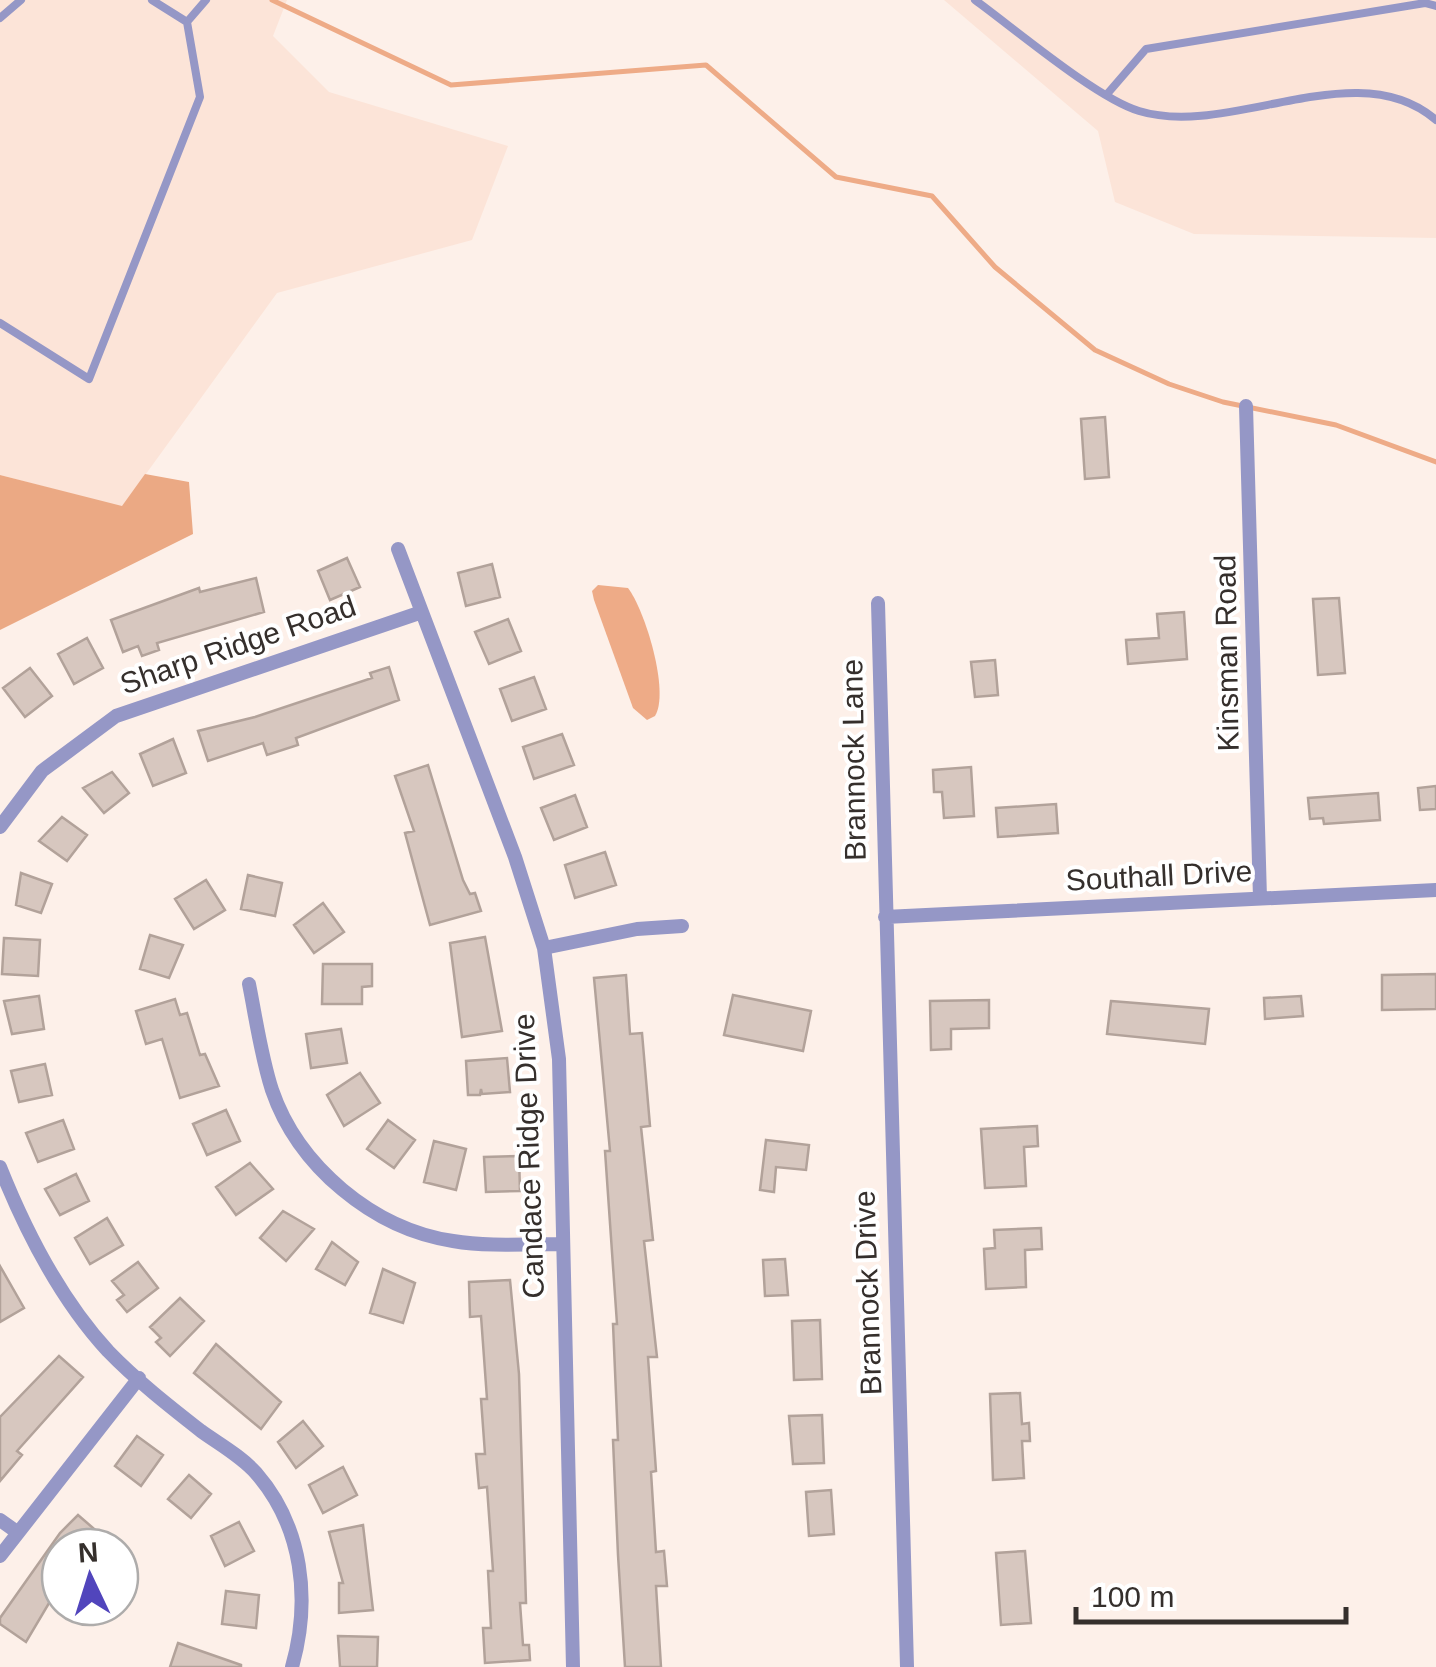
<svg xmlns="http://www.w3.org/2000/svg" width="1436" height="1667" font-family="Helvetica,sans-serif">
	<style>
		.built { fill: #fce4d8 }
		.forest { fill: #eba984 }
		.water { fill: #eeab87 }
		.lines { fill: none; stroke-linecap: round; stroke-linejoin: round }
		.stream { stroke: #eeab87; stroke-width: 5 }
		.building { fill: #d7c7bf; stroke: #b2a29a; stroke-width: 2.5 }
		.service { stroke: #9597c6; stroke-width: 8 }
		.minor { stroke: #9597c6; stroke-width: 14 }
		.labels { text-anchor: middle; stroke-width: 8; stroke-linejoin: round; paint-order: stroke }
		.street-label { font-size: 30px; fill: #352f2c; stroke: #fff }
	</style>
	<rect width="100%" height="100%" fill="#fdf0e9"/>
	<path class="built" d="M0,0h287l-14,36 56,56 179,54 -36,94 -195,53 -155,214 -122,-32z
		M944,0h492v238l-242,-4 -79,-32 -17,-71z"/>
	<path class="forest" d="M145,474l44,8 4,52 -193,96v-155l122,31z"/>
	<path class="water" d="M598,585l30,3c17,22 42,104 27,128l-8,4 -14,-12 -39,-108 -2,-9z"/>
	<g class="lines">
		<path class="stream" d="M272,0l179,85 255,-20 130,112 96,19 63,71 100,83 74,34 54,18 113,23 100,37"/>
	</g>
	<path class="building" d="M1105,417l4,60 -24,2 -4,-60z
		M347,558l13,29 -30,13 -12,-29z
		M492,564l8,33 -34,9 -8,-33z
		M256,578l8,34 -107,31 2,7 -17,6 -4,-10 -15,6 -12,-32 88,-32 1,4z
		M1339,598l6,75 -27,2 -5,-76z
		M1184,612l3,47 -59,5 -2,-24 33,-2 -2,-24z
		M508,619l13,32 -32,13 -14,-32z
		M87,638l16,30 -29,16 -16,-30z
		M995,660l3,35 -23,2 -4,-35z
		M389,667l10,33 -103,38 2,7 -31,10 -4,-12 -55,18 -10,-30 57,-14 117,-39 -2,-5z
		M30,668l22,28 -27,21 -22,-29z
		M534,677l12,32 -34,12 -12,-32z
		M562,734l12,31 -40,14 -11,-32z
		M173,739l13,34 -33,13 -13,-32z
		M428,765l35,115 7,14 5,-1 6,18 -51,14 -25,-92 9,-2 -19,-55z
		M971,767l3,49 -30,2 -2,-26h-8l-1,-22z
		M112,772l17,21 -25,20 -21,-25z
		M1436,786v23l-16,1 -2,-22z
		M1378,793l2,27 -56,4 -1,-6 -13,1 -2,-21z
		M575,795l12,32 -33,13 -13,-32z
		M1056,804l2,29 -60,4 -2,-29z
		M62,817l25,18 -20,26 -28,-20z
		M605,852l11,33 -41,13 -10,-33z
		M21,873l31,11 -11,29 -25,-8z
		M248,875l34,8 -7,33 -34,-7z
		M206,880l19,30 -31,19 -19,-30z
		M323,903l21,29 -30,21 -20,-28z
		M150,935l33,10 -14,33 -29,-9z
		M485,937l17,94 -40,6 -12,-94z
		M4,938l36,2 -2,36 -36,-2z
		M323,964h49v22l-10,1v17h-40z
		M1436,974v35l-54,1v-35z
		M626,975l4,59 12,-1 8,93 -9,1 12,113 -9,1 13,116h-9l8,114 -5,1 5,80 8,-1 3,35h-11l5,81h-36l-7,-112 -5,-115h5l-5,-116h4l-12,-173h5l-16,-173z
		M733,995l78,16 -8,40 -79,-16z
		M39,996l5,33 -32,5 -8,-33z
		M1301,996l2,20 -38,3 -1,-21z
		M175,999l5,16 7,-2 13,42 5,-1 14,32 -39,12 -18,-59 -16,5 -10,-33z
		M989,1000v28l-38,1v20l-20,1 -1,-49z
		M1111,1001l98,8 -4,35 -98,-10z
		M341,1029l6,34 -36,5 -5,-34z
		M507,1058l3,34 -28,2 -1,-5 -1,6h-12l-2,-34z
		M45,1064l7,31 -33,7 -8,-31z
		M360,1073l20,30 -36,23 -17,-31z
		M226,1110l14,31 -33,14 -14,-31z
		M63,1120l11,29 -36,13 -12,-29z
		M388,1120l27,20 -21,28 -27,-19z
		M1037,1126l1,20 -14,1 2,39 -41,2 -4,-59z
		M766,1140l43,5 -3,25 -30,-3 -2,25 -14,-2z
		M434,1141l32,8 -10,41 -32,-8z
		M519,1156l1,35 -34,1 -2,-35z
		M250,1163l23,26 -37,26 -20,-28z
		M76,1174l13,27 -29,14 -15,-26z
		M283,1211l31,18 -28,32 -26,-23z
		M107,1218l16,27 -33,19 -15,-26z
		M1041,1228l1,21 -17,1 1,37 -40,2 -2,-40 11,-1 -1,-18z
		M332,1242l26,20 -13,23 -29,-16z
		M785,1259l3,36 -23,1 -2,-36z
		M138,1262l20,26 -31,24 -10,-12 7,-5 -12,-14z
		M0,1266l24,42 -24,14z
		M383,1269l32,14 -12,40 -33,-10z
		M510,1280l9,94 7,229h-6l3,42h6l1,15 -45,3 -2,-35h8l-3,-57h5l-6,-84 -8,1 -3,-34h9l-4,-55h6l-6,-83 -11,1 -1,-35z
		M180,1298l24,23 -34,35 -14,-14 5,-4 -11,-11z
		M820,1320l2,59 -28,1 -2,-59z
		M216,1344l65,58 -20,27 -67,-56z
		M59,1356l24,21 -66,74 5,4 -22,26v-64z
		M1020,1393l2,31 7,-1 1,18h-8l2,37 -31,2 -3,-86z
		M822,1415l2,48 -31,1 -4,-48z
		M303,1421l20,25 -27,22 -18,-26z
		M137,1436l26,19 -22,31 -26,-20z
		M343,1467l14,28 -34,18 -14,-28z
		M189,1475l22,19 -20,24 -23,-19z
		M831,1490l3,44 -25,2 -3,-44z
		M78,1515l37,32h-55v56l-8,-5 -26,44 -26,-18v-6l60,-85z
		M239,1522l15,29 -29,15 -14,-30z
		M363,1525l10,85 -34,3v-30h4l-14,-51z
		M1025,1551l6,72 -30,2 -5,-72z
		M226,1591l33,4 -3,33 -34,-4z
		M338,1636l40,1 -1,30h-37z
		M178,1643l63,22v2h-71z"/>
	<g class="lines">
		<path class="service" d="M152,0l35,22
			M975,0c40,29 121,98 164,111 91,28 218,-60 297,9
			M0,18l21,-18
			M1108,93l38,-44 279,-46 11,3
			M0,323l89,56 111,-282 -13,-75 19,-22"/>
		<path class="minor" d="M1246,406l14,492
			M398,549l117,308 29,91 15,111 14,608
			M878,603l29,1064
			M0,827l42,-56 74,-55 303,-103
			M885,917l551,-27
			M544,948l93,-19 45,-3
			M249,984c7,35 12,72 23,106 26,76 101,139 181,151 35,6 73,3 108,3
			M0,1167c26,65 60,132 108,184 28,29 61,55 93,80 18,13 40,25 55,42 47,54 55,127 36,194
			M0,1520l17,12
			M0,1556l139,-178"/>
	</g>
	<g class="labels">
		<g class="street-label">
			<text transform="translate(238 645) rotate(-19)" y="10">Sharp Ridge Road</text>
			<text transform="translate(1227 653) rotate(-91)" y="10">Kinsman Road</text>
			<text transform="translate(854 760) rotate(-91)" y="10">Brannock Lane</text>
			<text transform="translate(1159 876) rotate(-3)" y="10">Southall Drive</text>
			<text transform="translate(529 1156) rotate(-92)" y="10">Candace Ridge Drive</text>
			<text transform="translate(868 1293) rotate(-92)" y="10">Brannock Drive</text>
		</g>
	</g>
	<g transform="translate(90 1577) rotate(356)"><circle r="48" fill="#ffffff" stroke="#aeacab" stroke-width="2.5"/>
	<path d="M0-8L18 38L0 25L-18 38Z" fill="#5145bc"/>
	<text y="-15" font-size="28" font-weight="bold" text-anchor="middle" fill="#352f2c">N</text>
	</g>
	<path d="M1076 1607v15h270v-15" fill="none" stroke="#352f2c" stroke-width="5"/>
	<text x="1091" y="1607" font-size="30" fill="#352f2c" stroke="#ffffff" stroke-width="8" paint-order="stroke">100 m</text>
</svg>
